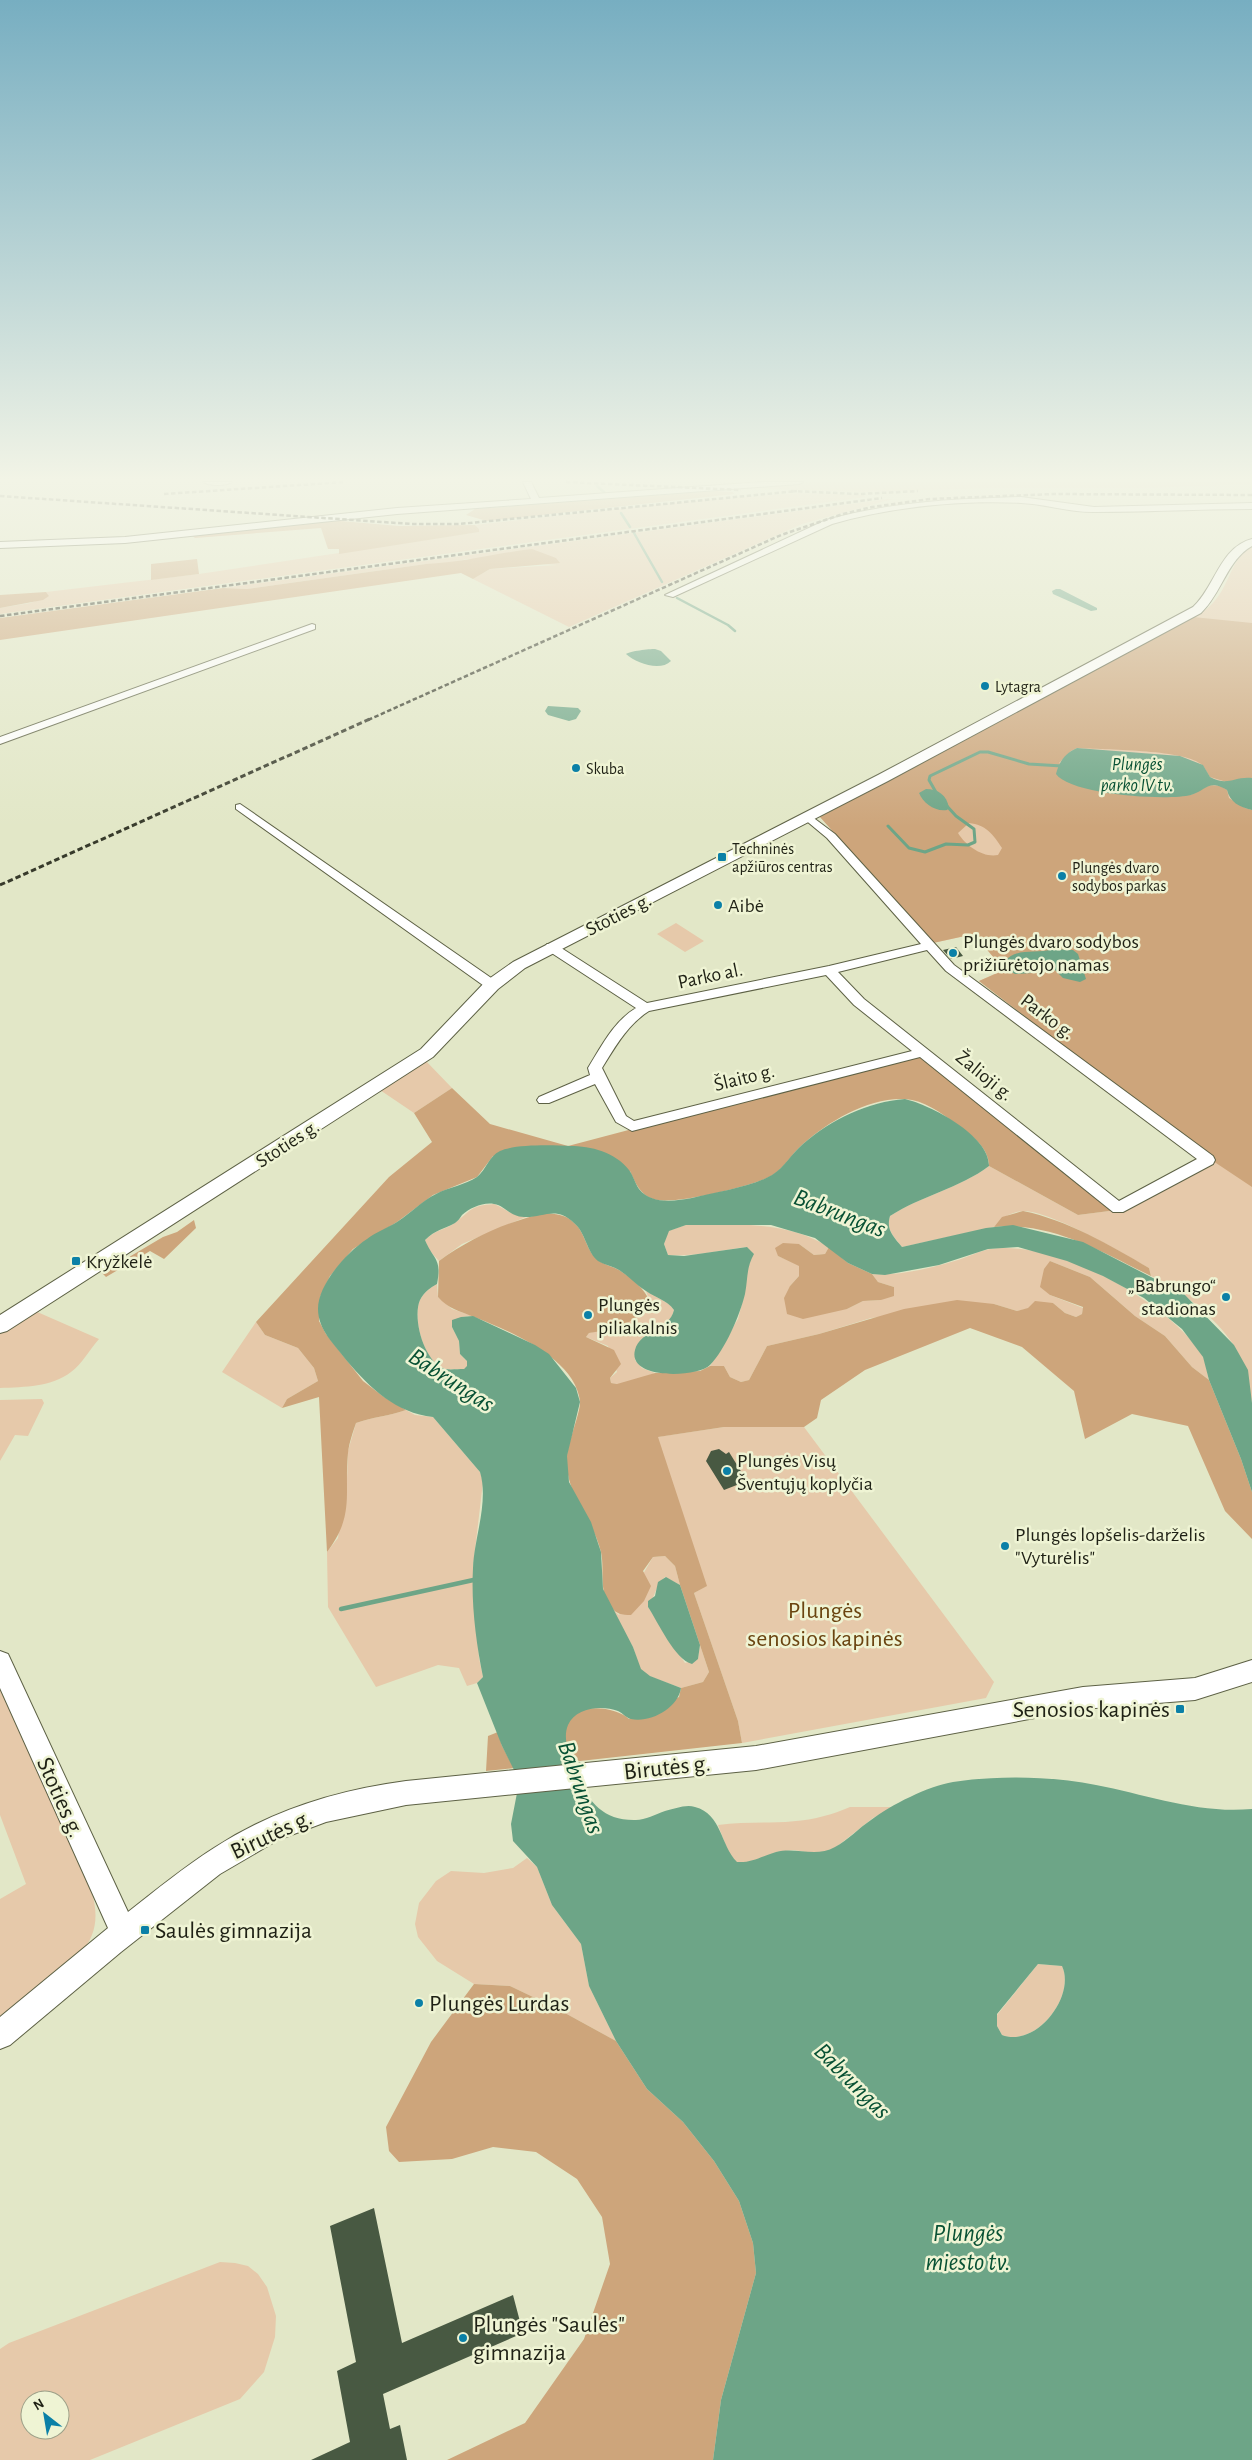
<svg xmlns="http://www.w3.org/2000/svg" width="1252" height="2460" font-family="'Alegreya Sans',sans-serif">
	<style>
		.green { fill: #e6c9aa; fill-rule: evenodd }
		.forest { fill: #cda57b; fill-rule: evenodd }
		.water { fill: #6da587; fill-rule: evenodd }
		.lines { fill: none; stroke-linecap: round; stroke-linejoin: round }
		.stream-far2 { stroke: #6da587; stroke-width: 2.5 }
		.stream-far1 { stroke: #6da587; stroke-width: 3 }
		.stream { stroke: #6da587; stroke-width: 4.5 }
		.building { fill: #485942 }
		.minor-casing { stroke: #5d6145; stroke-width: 2 }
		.major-casing { stroke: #5d6145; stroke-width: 2 }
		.minor { fill: #fff; fill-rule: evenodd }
		.major { fill: #fff; fill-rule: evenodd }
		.rail-far1 { stroke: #373a2b; stroke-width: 2.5; stroke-dasharray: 4.5 2.5; stroke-linecap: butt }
		.rail { stroke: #373a2b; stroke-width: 3; stroke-dasharray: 5.5 3; stroke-linecap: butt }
		.poi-dot { fill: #0b80a7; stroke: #eff4d4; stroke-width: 2 }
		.labels { text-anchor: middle; stroke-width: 5; stroke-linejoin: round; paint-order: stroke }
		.far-poi-label { font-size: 16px; fill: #1f2115; stroke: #eff4d4; text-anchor: start }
		.far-water-label { font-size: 18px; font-style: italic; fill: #085134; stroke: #eff4d4 }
		.poi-label { font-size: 20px; fill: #1f2115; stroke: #eff4d4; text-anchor: start }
		.street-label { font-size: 20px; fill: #1f2115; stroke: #eff4d4 }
		.near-park-label { font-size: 24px; fill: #6a4410; stroke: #eff4d4 }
		.near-poi-label { font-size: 24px; fill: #1f2115; stroke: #eff4d4; text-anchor: start }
		.near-street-label { font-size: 24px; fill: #1f2115; stroke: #eff4d4 }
		.near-water-label { font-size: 25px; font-style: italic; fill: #085134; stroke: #eff4d4 }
	</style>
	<rect width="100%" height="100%" fill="#e2e7c7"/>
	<path class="green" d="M817,482h435v2l-105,4h-158l-128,4 -111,-4z
		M799,493l65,2 1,2 -865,117v-6l30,-5 19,-7 -3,-4 153,-18 279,-42 1,-3 -4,-4 207,-23z
		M888,499h5l-91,25 -233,103 -96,-48 17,-10 67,-4 -91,-6 -17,5h-23l-179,25 -24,-1z
		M1252,545v858c-3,-14 -11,-48 -19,-59 -18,-27 -53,-55 -82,-68l-2,-8c-26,-15 -98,-57 -126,-57 -13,1 -22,7 -29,16l-92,20c-8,-10 -16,-17 -12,-31 31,-20 70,-28 99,-50l89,49 39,-5 96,-49 -234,-180 25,-11 -30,-36 -41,9 -113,-126 384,-206c27,-20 22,-47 48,-66z
		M676,923l28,18 -19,11 -28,-18z
		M425,1060l27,28 -38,25 -34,-23z
		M494,1204c14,6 16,11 32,13l-64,27 -23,17 -10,-11 -4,-10c11,-11 21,-10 31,-18 17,-13 14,-16 38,-18z
		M707,1224c42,0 85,0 122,23l-4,7 -11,1 -15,-11 -21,12 21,9v11l-9,10 57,23 16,-8 18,-1 13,-13 -16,-5 -6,-8c28,2 59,-6 86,-14 10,-3 21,-9 32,-11 64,-10 178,52 212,106 4,7 5,18 7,25l-17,-13 -27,-31 -30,-20 -45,-39 -40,-16v34l33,13 -1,6 -6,3 -11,-4 -12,-10 -36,8 -23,-7 -123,14 -52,16 -52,12 -18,34 -8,2 -11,-5 -6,-11h-14l28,-47 7,-27 2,-45c-26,3 -54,10 -79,8l-4,-11 4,-13 18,-6z
		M437,1284l1,13 14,12 21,7 -12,1 -9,10 7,14 1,13 7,7 1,5 -4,3c-5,0 -14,1 -19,0 -21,-6 -33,-51 -25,-69 4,-8 10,-12 17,-16z
		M646,1291l23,13 5,6c-3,15 -20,22 -33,30l-6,20 7,8 13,5c-14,5 -30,14 -44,10l-1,-5 7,-6 -9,-26 -22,-9 3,-4 8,-2 53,-29z
		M35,1311l64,28c-9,10 -17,25 -28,33 -20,15 -46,15 -71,16v-55z
		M256,1322l9,13 33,13 16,20 4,13 -31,18 -5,9 -60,-36z
		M42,1399l2,4 -16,33 -13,-1 -15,26v-61z
		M406,1410l9,5 18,2 47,55 3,10 -10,85 6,91 4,19 -6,6 -10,3 -8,-18 -21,-3 -62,22 -48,-80 -1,-55 11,-14 9,-59 1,-28 8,-28c17,-6 33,-7 50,-13z
		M724,1427h80l190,255 -8,16 -244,45 -4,-22 -44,-128 12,-7 -49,-149z
		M665,1556l10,10 5,19 -15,-8c-9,7 -10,20 -17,30l37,56 13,-4 2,-14 9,27 -6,10 -22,6 -32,-12 -9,-7 -7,-22 -23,-40 9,8 34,-58z
		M0,1689l92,204c13,45 -12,64 -44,90 -16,13 -32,26 -48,40v-124l26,-15 -26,-69z
		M850,1807h45l-22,11 -38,30 -17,6 -24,-4 -17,2 -28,11h-12l-8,-9 -11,-29c35,-5 72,1 106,-9 9,-2 18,-6 26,-9z
		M527,1858l10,9 15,38 29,39 8,42 27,55 -62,-34 -44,-21 -36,-2 -37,-23 -19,-24 -3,-13 4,-21 17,-22 15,-10 33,2 29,-5z
		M1038,1964l24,2c14,30 -26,82 -60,69l-5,-9v-11z
		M220,2262l15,1 13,3 10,8 9,13 9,29 -1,21 -11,35 -24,27 -150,61h-90v-111l9,-6zM30,2400h30v30h-30z"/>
	<path class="forest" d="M715,491l18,1 1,2 -247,27 -21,-6 9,-6z
		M329,520l70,6 76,-1 4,4v3l-140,22v-5h-11l-7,-21 -126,10 -4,-3z
		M532,549l24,9 4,5 -70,6 -17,10 -12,-6 -461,67v-22l223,-30 24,1 179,-25c35,-1 70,-11 106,-15z
		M197,559l2,15 -48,6v-16z
		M46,592l3,4 -6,4 -43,8v-13z
		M1193,617l59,6v155l-22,5 -20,-6c-3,-4 -5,-10 -9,-13 -20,-15 -97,-14 -124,-16l-6,3 -12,12 74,33 58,-1 17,-10 13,1 6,4 2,8 16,10 7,2v377l-39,-26 -234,-180 25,-11 -30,-36 -41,9 -113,-126zM969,823c17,2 24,11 33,25l-4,7c-15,3 -32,-9 -40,-22z
		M924,1052l193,158 -39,5 -89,-49c0,-19 -19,-32 -34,-43 -14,-10 -31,-23 -50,-24 -36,-2 -76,22 -102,45 -12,10 -18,24 -32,32 -18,10 -99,30 -118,23 -13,-4 -18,-17 -23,-28l-137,-15 -16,21 -44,18 -36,27 -44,27 -23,27 -10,21 -1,24 7,13 37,47 21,16 22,13c-17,6 -33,7 -50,13 -3,9 -7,20 -8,30 -4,42 7,62 -21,99l-8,-155 -37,11 5,-9 31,-18 -4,-13 -16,-20 -33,-13 -9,-13 133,-145 43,-35 -18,-29 38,-25 38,36 78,22z
		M1023,1211c44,9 87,34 126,57l2,8c-49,-24 -101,-55 -157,-49l8,-10z
		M545,1213c10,1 20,1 28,9 13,10 12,28 25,38 6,5 14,6 21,10 13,8 26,19 31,32l-9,12 -21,14 -31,5 -3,4 28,13 7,14 -11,14 1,5 6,1 38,-11 45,-2 10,-5h14l6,11 11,5 8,-2 18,-34 52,-12 85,-25 53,-9 37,4 23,7 11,-3 7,-7 18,2 12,10 11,4 6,-3 1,-7 -33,-12 -10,-8 4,-18 6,-8 40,16 45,39 30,20 27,31 17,13 32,79 11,33v47l-27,-28 -37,-85 -56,-12 -47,25 -11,-48 -52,-44 -52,-19 -105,42 -44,30 -4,18 -13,9h-80l-66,10 49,149 -13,7 44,128 4,22 -171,19c-2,-9 -7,-21 -6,-31 4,-30 48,-26 64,-12l50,-22 2,-9 22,-6 6,-10 -29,-87 -5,-19 -10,-10 -12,1 -10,14 8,15 -7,15 -13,14c-9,0 -15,-1 -20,-8 -13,-16 -6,-37 -10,-55 -8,-34 -37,-58 -34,-96 1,-15 14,-44 13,-55 -5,-43 -72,-71 -106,-84 -14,-6 -26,-8 -36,-20l1,-36c32,-23 67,-39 106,-48z
		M194,1220l2,8 -32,31 -14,-8 -44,26 -4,-4 61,-36 14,-5z
		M783,1243l16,1 15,11 11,-1 4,-7 19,16 24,11 6,8 16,5v9l-13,4 -18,1 -16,8 -44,10 -16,-5 -3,-16 6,-12 9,-10v-10l-21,-10 -3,-8z
		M498,1732l4,14 12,22 -28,3 2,-35z
		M474,1984l36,2 44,21 62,34 31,48 36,33 31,39 25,40 14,42 3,30 -35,127 -8,60h-266l78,-37 59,-84 26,-75 -8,-47 -25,-38 -41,-27 -43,-5 -41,12 -53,3 -10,-11 -3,-24 45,-85z"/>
	<path class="water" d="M1056,589h4l37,19v2l-6,1 -38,-17 -1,-3z
		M655,649l6,2 10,10c-11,11 -35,2 -45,-7 4,-3 23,-5 29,-5z
		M548,706l30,2 3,3 -5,8 -7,2 -21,-6 -3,-4z
		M1077,748l103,8 23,9 7,12c18,10 24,-1 42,1v32c-13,-3 -22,-8 -25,-20 -19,-11 -20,0 -36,5 -24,6 -120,0 -135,-21 3,-12 9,-21 21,-26z
		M926,789c12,0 21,6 23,19l-2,2c-12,2 -24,-7 -28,-17z
		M1053,949l20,1 5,4 8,25 -6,3 -17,-4 -9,-9 -16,-1 -6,5 -17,1 -7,-4 -4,-8c14,-16 31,-7 49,-13z
		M905,1099c26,6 85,37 84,67 -29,22 -68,30 -99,50 -4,14 3,20 12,31l84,-19 27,-3 70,17 101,52 50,51 14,25 4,33v89l-11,-33 -32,-79 -6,-23 -21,-28 -38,-31 -41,-22 -36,-15 -49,-14 -30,2 -49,16 -54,10 -13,-1 -24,-11 -33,-25 -44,-13h-85l-17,6 -5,13 4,11 16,1 63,-9 7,7c-8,14 -6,25 -9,40 -5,21 -20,56 -35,71 -13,13 -83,15 -75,-15 5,-20 34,-19 39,-40 -7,-10 -18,-12 -28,-19 -10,-6 -17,-15 -27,-21 -6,-4 -15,-5 -21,-9 -12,-10 -12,-28 -24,-38 -18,-18 -31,-5 -50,-6 -14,0 -18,-11 -30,-13 -11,-2 -24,4 -32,11 -2,3 -4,6 -7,8 -12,7 -19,6 -30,17 9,21 17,18 12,44 -7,4 -13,8 -17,16 -8,18 4,62 25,69 5,1 13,0 19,0l3,-3v-5l-7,-7 -1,-13 -7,-14v-7l9,-3 12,-1 62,29 14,9 27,34 4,14 -13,54 2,26 22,40 10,30 2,37 30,58 8,22 9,7 31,12c-3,20 -30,35 -50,31 -5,-1 -8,-6 -13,-8 -16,-6 -42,-4 -50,14 -6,14 2,33 8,47 11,28 26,49 60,48 9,0 20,-6 29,-9 9,-2 21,-7 30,-4 27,7 25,38 42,55 15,1 25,-6 39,-10 21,-5 40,6 59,-5 13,-7 24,-19 36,-27 20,-15 57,-34 82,-38 44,-7 99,-6 143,3 52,10 102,29 156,24v651h-539l8,-60 35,-127 -3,-30 -14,-42 -25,-40 -31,-39 -36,-33 -31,-48 -27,-55 -8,-42 -29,-39 -15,-38 -24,-26 -2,-17 6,-31 -1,-19 -14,-28 -25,-63 6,-6c-7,-35 -12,-73 -10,-109 1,-30 16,-66 7,-96l-47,-55c-37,-4 -63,-29 -86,-56 -12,-16 -29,-31 -29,-52 0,-25 29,-57 49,-70 9,-7 20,-11 30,-17 14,-9 25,-21 39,-28 13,-7 29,-9 41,-17 9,-7 12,-21 23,-26 15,-7 53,-6 70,-5 21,0 45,6 59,24 4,5 6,13 10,19 13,16 36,12 53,9 24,-6 60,-11 80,-23 13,-8 19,-21 31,-31 29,-25 65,-42 102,-45zM1038,1964l24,2c14,30 -26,82 -60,69l-5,-9v-12z
		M666,1577l14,8 20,60 -2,14 -6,5c-17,-4 -34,-42 -44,-57v-6l7,-5 3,-14z"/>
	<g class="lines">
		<path class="stream-far2" d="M597,486l8,7
			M621,513l9,14
			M634,533l28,49
			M677,598l51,27 7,6"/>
		<path class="stream-far1" d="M937,794l-8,-14 1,-4 50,-24h8l41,12 33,2
			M888,826l21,22 16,4 21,-8 22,1 7,-3 -1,-13 -18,-13 -10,-11"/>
		<path class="stream" d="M341,1609l137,-30"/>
	</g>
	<path class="building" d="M956,947l7,9 -12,3 -8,-9z
		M719,1449l7,5 3,-2 18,29 -23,9 -18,-29 5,-10z
		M374,2208l28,135 111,-48 10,38 -140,61 7,35 10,-4 7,35h-96l39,-18 -13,-71 19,-9 -26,-136z"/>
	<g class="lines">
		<defs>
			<path id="minor" d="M203,482h29c-6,4 -23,4 -29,0z
				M523,482h8l8,16 223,-16h41l-4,2 -402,30 -272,29 -125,5v-6l125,-5 272,-29 134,-9z
				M1021,497l73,10 158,-4v6c-52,0 -104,3 -156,3 -25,1 -50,-8 -75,-9 -61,-3 -131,4 -189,21l-159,73 -8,-2 161,-75c64,-18 129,-21 195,-23z
				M312,624l3,1v4l-315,115v-7z
				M240,804l257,178 1,3 -1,3h-10l-251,-179v-4z
				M807,813l28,21 119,131 259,191 2,4 -2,4 -90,48h-10l-193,-155 -288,74 -16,-9 -21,-38 -46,19h-10l-2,-3 2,-3 51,-22 -2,-7c13,-21 26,-47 48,-60l-89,-58 -2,-3 2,-3h8l92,59 182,-37 92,-22 -94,-106 -24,-20v-4zM927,950l19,21 251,188 -78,42 -255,-202 -26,-27zM826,975l28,30 58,46 -278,70 -8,-5 -24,-48c13,-21 25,-43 47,-57z"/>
			<path id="major" d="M1252,539v7c-25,14 -30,47 -51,67l-313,168 -363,187 -27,21 -65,68 -426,274 -7,2v-18l421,-266 65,-68 27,-19 365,-187 315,-168c22,-20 27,-60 59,-68z
				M0,1651l8,3 120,258c28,-22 56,-45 86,-64 58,-38 124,-58 192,-67l350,-35 327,-59 112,-9 57,-18v22l-57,18 -112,9 -327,61 -350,35 -80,17 -48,18 -58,34 -99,78 -111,93 -10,4v-32l108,-89 -108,-240z"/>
		</defs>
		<use href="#minor" class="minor-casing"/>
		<use href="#major" class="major-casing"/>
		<use href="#minor" class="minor"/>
		<use href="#major" class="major"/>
		<path class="rail-far1" d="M566,482l175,8
			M791,491l69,3 58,-3
			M164,494l180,-12
			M0,496l412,28h47l338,-33
			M0,616l882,-118
			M368,720l413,-185 62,-21 29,-7 58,-8 123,-5 199,1"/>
		<path class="rail" d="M0,885l370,-166"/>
	</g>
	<linearGradient id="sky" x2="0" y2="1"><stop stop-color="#77aec1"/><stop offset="0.58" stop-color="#f2f4e6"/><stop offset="1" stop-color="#f2f4e6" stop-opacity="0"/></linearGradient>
	<rect width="1252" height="827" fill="url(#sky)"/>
	<g class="poi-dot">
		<circle cx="985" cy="686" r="5"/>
		<circle cx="576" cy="768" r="5"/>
		<rect x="717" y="852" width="10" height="10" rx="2.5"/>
		<circle cx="1062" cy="876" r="5"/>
		<circle cx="718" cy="905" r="5"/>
		<circle cx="953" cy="953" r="5"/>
		<rect x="71" y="1256" width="10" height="10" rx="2.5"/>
		<circle cx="1226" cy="1297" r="5"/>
		<circle cx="588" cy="1315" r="5"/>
		<circle cx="727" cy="1471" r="5"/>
		<circle cx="1005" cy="1546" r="5"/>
		<rect x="1175" y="1704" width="10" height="10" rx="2.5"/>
		<rect x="140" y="1925" width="10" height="10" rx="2.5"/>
		<circle cx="419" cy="2003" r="5"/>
		<circle cx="463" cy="2338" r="5"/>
	</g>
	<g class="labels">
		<g class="far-poi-label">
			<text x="995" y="692">Lytagra</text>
			<text x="586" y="774">Skuba</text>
			<text x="732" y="854">Techninės<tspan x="732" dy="18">apžiūros centras</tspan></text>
			<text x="1072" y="873">Plungės dvaro<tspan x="1072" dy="18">sodybos parkas</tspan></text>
		</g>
		<g class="far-water-label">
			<text x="1137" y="770">Plungės<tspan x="1137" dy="21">parko IV tv.</tspan></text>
		</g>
		<g class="poi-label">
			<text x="728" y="912">Aibė</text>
			<text x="963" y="948">Plungės dvaro sodybos<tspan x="963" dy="23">prižiūrėtojo namas</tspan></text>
			<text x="86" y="1268">Kryžkelė</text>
			<text x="1216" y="1292" text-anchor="end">„Babrungo“<tspan x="1216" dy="23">stadionas</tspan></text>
			<text x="598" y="1311">Plungės<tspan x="598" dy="23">piliakalnis</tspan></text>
			<text x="737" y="1467">Plungės Visų<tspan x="737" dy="23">Šventųjų koplyčia</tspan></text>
			<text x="1015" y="1541">Plungės lopšelis-darželis<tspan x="1015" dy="23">"Vyturėlis"</tspan></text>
		</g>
		<g class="street-label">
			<text transform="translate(618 914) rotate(-27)" y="7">Stoties g.</text>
			<text transform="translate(710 975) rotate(-12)" y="7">Parko al.</text>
			<text transform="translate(1048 1016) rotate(37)" y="7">Parko g.</text>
			<text transform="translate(985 1075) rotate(39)" y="7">Žalioji g.</text>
			<text transform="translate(744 1077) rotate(-14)" y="7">Šlaito g.</text>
			<text transform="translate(287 1143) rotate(-33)" y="7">Stoties g.</text>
		</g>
		<g class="near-park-label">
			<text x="825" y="1618">Plungės<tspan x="825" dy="28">senosios kapinės</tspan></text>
		</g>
		<g class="near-poi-label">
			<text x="1170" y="1717" text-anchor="end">Senosios kapinės</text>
			<text x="155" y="1938">Saulės gimnazija</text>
			<text x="429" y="2011">Plungės Lurdas</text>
			<text x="473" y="2332">Plungės "Saulės"<tspan x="473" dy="28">gimnazija</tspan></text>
		</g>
		<g class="near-street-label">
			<text transform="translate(667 1767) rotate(-6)" y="8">Birutės g.</text>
			<text transform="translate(61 1797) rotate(66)" y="8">Stoties g.</text>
			<text transform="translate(271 1834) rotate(-25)" y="8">Birutės g.</text>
		</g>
		<g class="near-water-label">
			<text transform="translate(840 1212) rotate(21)" y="9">Babrungas</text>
			<text transform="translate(452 1379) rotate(33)" y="9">Babrungas</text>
			<text transform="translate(582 1787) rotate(71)" y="9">Babrungas</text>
			<text transform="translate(853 2080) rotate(45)" y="9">Babrungas</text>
			<text x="968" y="2241">Plungės<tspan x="968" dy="29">miesto tv.</tspan></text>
		</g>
	</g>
	<g transform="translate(45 2415) rotate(329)"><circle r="24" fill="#eff4d4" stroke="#9ca088"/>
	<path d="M0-4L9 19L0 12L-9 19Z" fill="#0b80a7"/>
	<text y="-8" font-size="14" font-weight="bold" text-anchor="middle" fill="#1f2115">N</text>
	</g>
</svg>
